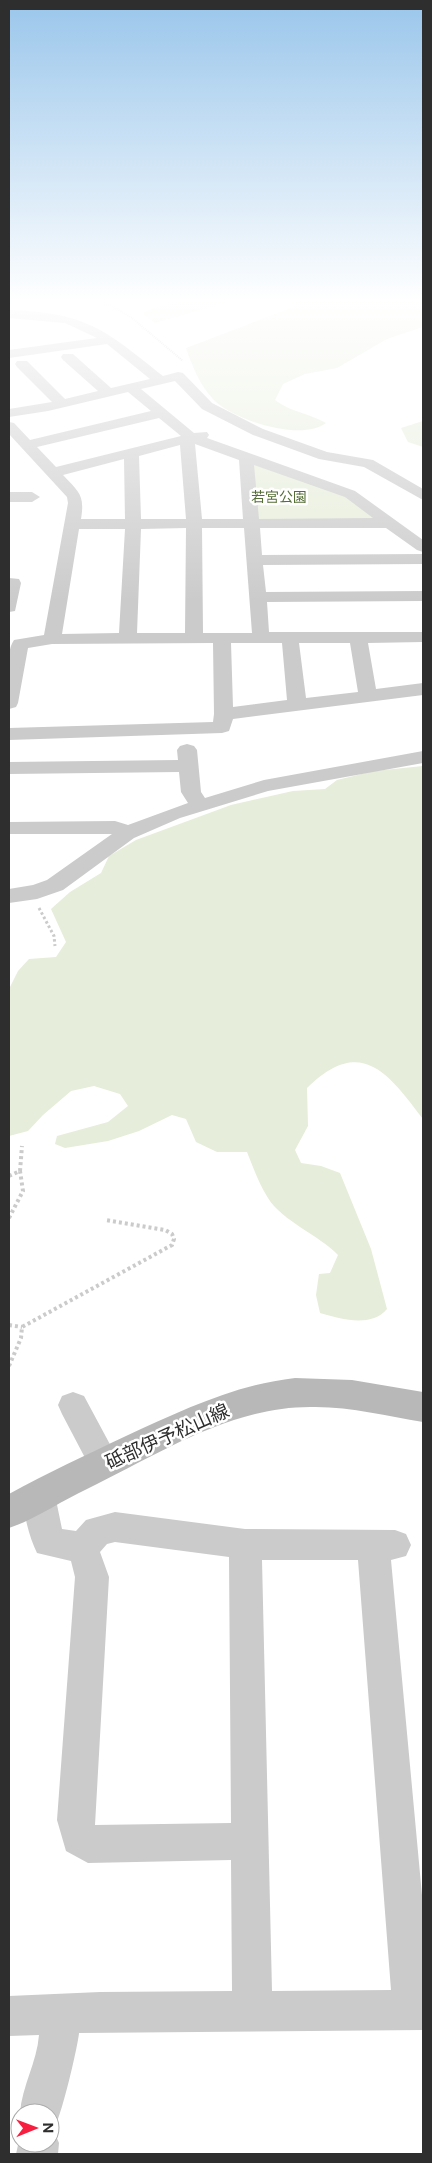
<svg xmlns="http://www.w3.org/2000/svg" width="432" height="2163" font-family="'Public Sans','Noto Sans JP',sans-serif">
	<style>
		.green { fill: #e6edda }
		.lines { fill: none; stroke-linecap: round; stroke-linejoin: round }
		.path-far2 { stroke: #cbcbcb; stroke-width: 2; stroke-dasharray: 1 1; stroke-linecap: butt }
		.path-far1 { stroke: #cbcbcb; stroke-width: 3; stroke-dasharray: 2.5 2.5; stroke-linecap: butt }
		.path { stroke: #cbcbcb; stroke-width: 4; stroke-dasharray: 3 3; stroke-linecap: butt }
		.street { fill: #cbcbcb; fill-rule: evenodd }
		.secondary { fill: #b8b8b8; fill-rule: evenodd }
		.labels { text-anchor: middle; stroke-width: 5; stroke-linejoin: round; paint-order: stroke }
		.far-park-label { font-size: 14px; fill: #556e37; stroke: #fff }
		.near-street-label { font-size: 19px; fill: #2e2e2e; stroke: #fff }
	</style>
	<rect width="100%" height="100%" fill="#fff"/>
	<path class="green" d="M179,298h62l-86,25 -13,-10z
		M295,298h128v29l-36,12 -50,29 -32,6 -22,10 -8,16c15,12 34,13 51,23 -24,19 -94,-3 -113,-24 -13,-14 -21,-33 -27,-51l110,-42z
		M423,421v26l-15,-5 -7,-14z
		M257,462l92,34 29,23 -122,3 -7,-58z
		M423,766v353c-35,-46 -62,-84 -116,-31l1,38 -13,24 6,13 20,3 19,7 31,76 16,60c-16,19 -46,10 -67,4l-4,-18 3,-21 11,-1 8,-18c-19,-20 -56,-34 -70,-57 -9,-14 -15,-31 -21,-46h-30l-21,-10 -10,-23 -14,-4 -33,16 -31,10 -43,7 -10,-4 2,-8 51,-14 20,-16 -8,-12 -26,-8 -23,5 -28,24 -15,16 -19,5v-147l9,-18 11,-12 27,-2 10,-15 -15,-33 19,-17 31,-19 8,-17 27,-16 95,-35 62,-14 32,-2 12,-9 37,-9z"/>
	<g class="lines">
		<path class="path-far2" d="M98,298l34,20 51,43"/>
		<path class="path-far1" d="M39,908l15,28 1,10"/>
		<path class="path" d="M9,1176l11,-5 2,-25
			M9,1218l14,-27 -3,-20
			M9,1325l13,2
			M9,1366l12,-28 1,-11 150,-82 2,-6 -2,-5 -7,-4 -59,-10"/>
		<path class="street" d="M9,310c78,3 95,19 154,66l15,-4 5,1 29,30 51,26 64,23 46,8 50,29v11l-59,-33 -45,-8 -66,-24 -51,-26 -27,-28 -34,8 53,44 13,-1 2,3 -2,3 148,53 68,49v12l-6,-2 -31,-22h-126l2,27 161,-1v10l-160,1 3,27 157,-1v10l-156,1 2,30h154v10l-55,1 8,46 47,-6v12l-190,24 -4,12 -7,2 -213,7v-12l204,-6 1,-8 -1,-71 -161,1 -24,4 -10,55 -2,4 -7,2c0,-18 -5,-55 5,-69l30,-5 24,-132 -1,-6 -58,-63v-12l5,1 16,17 121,-29 -23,-19 -80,19 -39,6v-8l43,-7 -35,-35 -2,-3 2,-3h10l38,38 33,-8 -35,-31 -2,-3 2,-3h10l38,34 39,-9 -43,-35 -98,14v-8l88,-12 -32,-15 -56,-5zM159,418l22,18 -125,31 -19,-20zM195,444l44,16 4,59h-41zM180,445l6,74h-45l-2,-63zM124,459l1,60h-44c4,-24 -2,-27 -18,-44zM254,465l91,32 28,21 -114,1zM186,528l-1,105h-48l4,-104zM202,528h42l8,105h-49zM79,529h46l-6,104 -57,1zM231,643h51l5,57 -54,7zM299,643h51l8,49 -52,6z
			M9,492h23l8,5 -8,5h-23z
			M9,578l10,1 2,4 -6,28 -6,1z
			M187,744l7,2 3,4 4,42 4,6 59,-18 159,-29v12l-155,28 -88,27 -46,20 -71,52 -26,9 -28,4v-14l24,-4 14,-5 65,-46h-102l-1,-12 106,-1 13,4 60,-22 -7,-11 -2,-20 -170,2v-12l169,-2 -1,-10 3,-4z
			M73,1392l11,4 36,67 -5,10 -11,4 -11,-4 -31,-59 -4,-9 4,-9z
			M39,1480l11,5 5,10 7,34 14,2 10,-11 29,-8 130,17 150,1 11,4 5,11 -5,11 -15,4 32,346v124l-344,3c-1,13 -19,91 -26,96l6,14 -1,11h-42l4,-18v7h30v-30h-30c2,-27 17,-51 19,-78l-30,1v-40l91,-4 132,-1 -1,-131 -143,3 -22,-12 -9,-31 18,-243 -4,-16 -34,-8c-9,-19 -18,-50 -9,-68zM115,1542l114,15 2,266 -136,2 14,-248 -9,-25 7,-8zM262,1560h96l33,430 -119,1z"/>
		<path class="secondary" d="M295,1378l57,2 71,12v30c-37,-6 -74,-16 -113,-15 -80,0 -153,48 -223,82 -26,12 -51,30 -78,39v-34c38,-21 77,-39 117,-58 55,-25 108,-51 169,-58z"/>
	</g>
	<linearGradient id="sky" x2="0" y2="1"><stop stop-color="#9ac6eb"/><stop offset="0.5" stop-color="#fff"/><stop offset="1" stop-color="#fff" stop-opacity="0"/></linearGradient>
	<rect width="432" height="601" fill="url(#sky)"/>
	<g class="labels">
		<g class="far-park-label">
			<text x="279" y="502">若宮公園</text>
		</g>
		<g class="near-street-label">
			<text transform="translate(167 1436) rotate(-24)" y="7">砥部伊予松山線</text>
		</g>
	</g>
	<rect width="432" height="2163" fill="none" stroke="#2e2e2e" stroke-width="20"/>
	<g transform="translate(35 2128) rotate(89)"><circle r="24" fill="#ffffff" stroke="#ababab"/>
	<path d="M0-4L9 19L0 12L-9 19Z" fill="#f61f3f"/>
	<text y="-8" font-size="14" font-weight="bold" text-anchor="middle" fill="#2e2e2e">N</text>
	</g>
</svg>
